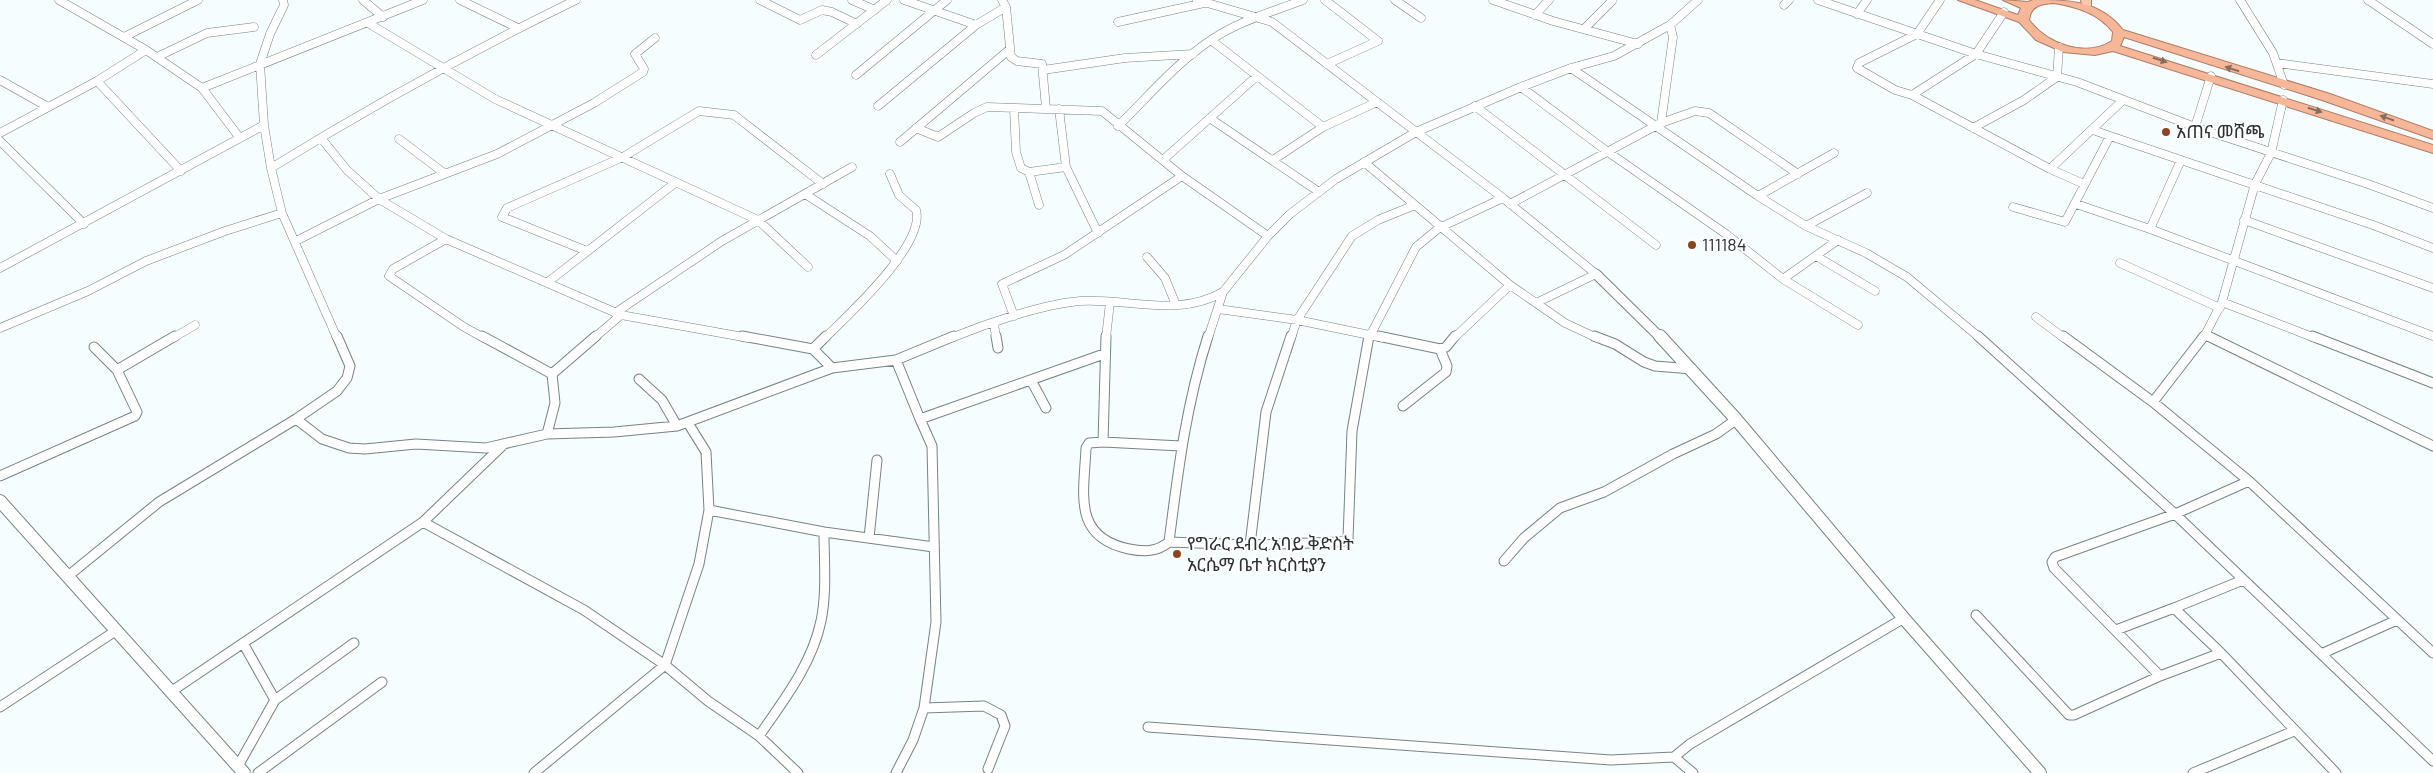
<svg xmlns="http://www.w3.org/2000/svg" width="2433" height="773" font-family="Barlow,'Noto Sans Ethiopic',sans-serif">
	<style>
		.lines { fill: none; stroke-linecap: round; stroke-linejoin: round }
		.minor-far1-casing { stroke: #748487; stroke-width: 9 }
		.minor-casing { stroke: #748487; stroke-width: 11 }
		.tertiary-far1-casing { stroke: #748487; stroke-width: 11 }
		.tertiary-casing { stroke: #748487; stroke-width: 14 }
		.primary-casing { stroke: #ae7c64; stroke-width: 2 }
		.trunk-casing { stroke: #ae7c64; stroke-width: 2 }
		.minor-far1 { stroke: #fff; stroke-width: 8 }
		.minor { stroke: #fff; stroke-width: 9 }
		.tertiary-far1 { stroke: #fff; stroke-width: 9 }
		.tertiary { stroke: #fff; stroke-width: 12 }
		.primary { fill: #f8c8b2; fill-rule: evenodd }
		.trunk { fill: #f6b698; fill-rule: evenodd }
		.oneway { fill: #866d60 }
		.poi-dot { fill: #8b4520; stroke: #fff; stroke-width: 2 }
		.labels { text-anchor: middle; stroke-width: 4; stroke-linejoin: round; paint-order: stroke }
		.poi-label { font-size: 18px; fill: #2b3233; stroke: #fff; text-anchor: start }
	</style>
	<rect width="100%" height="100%" fill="#f6fdff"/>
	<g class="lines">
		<defs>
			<path id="minor-far1" d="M59,0l87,50 56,38 37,49
				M283,0l1,5 -14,29 -10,30 4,61 7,43 11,45 55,125
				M363,0l20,17
				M460,0l58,28
				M760,0l40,20 22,-10 10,2 25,12
				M852,0l23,10
				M904,0l72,25
				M1002,0l4,7 5,50 6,4 25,3 4,44
				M1197,0l75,22 231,176 93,76 -60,29
				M1325,0l53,41 -51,23
				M1395,0l26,18
				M1493,0l60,21 85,23
				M1818,0l158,54 101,28 118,45 173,57 65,24
				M1940,0l-23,34 -58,29 -2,5 38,22 17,5 138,74 34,15
				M2240,0l33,53 11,32
				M2368,0l65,44
				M1784,5l5,-5
				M1857,14l10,-14
				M1535,15l14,-15
				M1118,22l86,-19
				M368,23l127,76 263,121 50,47
				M1584,29l28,-28
				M124,37l74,-37
				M1211,40l112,87
				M816,55l71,-55
				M157,57l50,-24 47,-6
				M2277,63l156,21
				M1571,68l187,128 48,30 60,27 41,24 73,61
				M1043,70l82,-12 68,-4
				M856,75l91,-75
				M0,80l48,27
				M97,81l84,90
				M1521,87l87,65 118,82 57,45 75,46
				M202,88l221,-88
				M1912,95l64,-41 28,-42
				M878,106l98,-81 30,-18
				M1475,106l181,139
				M1014,108l2,44 5,16 8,4 10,33
				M1059,109l7,58 32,66
				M1211,119l108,73
				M1661,123l34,-12 14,2 89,61
				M1118,126c30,-29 58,-63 93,-86 28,-19 61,-28 92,-40
				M2195,127l16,-51
				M916,128l22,9 36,-24 13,-6 115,4 80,65 86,60
				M1973,128l51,-28 33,-23 2,-30
				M0,133l97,-52 49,-31
				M2110,136l263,89 60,23
				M321,138l26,32 32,29 67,40 175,76 128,23
				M399,139l45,34
				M0,141l84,83
				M900,142l110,-93
				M1164,159l93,-83
				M1273,160l50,-33 54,-25
				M1364,162l146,123 -56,53
				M271,168c99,-61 200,-117 305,-168
				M2050,169l72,-68
				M1029,172l37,-5
				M805,194l65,42 27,25
				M1758,196l76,-43
				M1510,204l151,-81 12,-86 -3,-12
				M2076,204l74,25 283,107
				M2013,207l52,15 45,-86 -17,-6
				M2244,220l189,68
				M1806,226l61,-33
				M2150,229l31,-69
				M446,239l-53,30 -4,7 75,51 20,11
				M296,241l83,-42 118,-45 97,-51 49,-31 1,-3 -9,-15 20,-16
				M587,251l-85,-34 5,-9 116,-51 76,-46 35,4 89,69
				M1816,256l59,35
				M1147,257l18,21 11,27
				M2120,263l100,45
				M0,268l264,-143
				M1783,279l55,-39
				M548,282l127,-99
				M1510,285l55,38 32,15
				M2222,302l93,36
				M1218,309l79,11 87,18
				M615,313l107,-72 130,-74
				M1014,316l-12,-32 62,-29 118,-79
				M2036,317l28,21
				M994,323l2,15
				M0,328l88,-37 58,-30 79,-30 57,-18
				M173,338l22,-13
				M594,338l27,-23
				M825,338c23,-23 101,-94 91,-128l-17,-15 -9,-21
				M951,338c34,-14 92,-34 129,-37 48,-3 98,17 143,-9
				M1106,338l4,-36
				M1208,338l15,-46 45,-56 22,-22 46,-35 80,-47 105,-45 50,-19 43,-12 56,-31 28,-25
				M1291,338l6,-18 55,-84 26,-16 37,-15
				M1369,338l47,-91 23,-19 64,-30
				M2203,338l2,-3
				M2211,338l-6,-3 17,-33 33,-118 16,-31 12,-53"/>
			<path id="minor" d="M482,336l70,38
				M742,336l71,13 19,19
				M996,336l2,12
				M1106,336l-3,106 78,4
				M1378,336l62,13 6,-2 9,-11
				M1594,336l21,8 29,18 11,4 37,3
				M1978,336l197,178 258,247
				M2063,336l90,66 96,79 184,172
				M2208,336l225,110
				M2312,336l121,47
				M813,349l13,-13
				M896,360l24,59
				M117,370l58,-34
				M552,374l44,-38
				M639,379l23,21 15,26
				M1031,380l15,28
				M2153,402l51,-66
				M1403,406l43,-34 1,-6 -7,-17
				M296,419l26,20 27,9 16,1 51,-5 70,4 61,-14 67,-2 63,-6 155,-58 64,-8 58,-24
				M547,434l8,-31 -3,-29
				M1103,442l-14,1 -3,5c-2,46 -14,89 43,101 15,3 28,3 40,-7 9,-71 17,-137 39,-206
				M0,476l135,-60 2,-4 -20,-42 -23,-23
				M709,510l115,22 110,15
				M423,522l161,88 81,55 43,36 51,35 39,37
				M869,538l8,-78
				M1169,542l81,3 91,-3 7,-3 4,-108 17,-95
				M1250,545l16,-133 25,-76
				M1504,561l20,-23 36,-30 44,-16 69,-38 43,-20 21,-15
				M68,576l91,-74 137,-83 41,-28 10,-13 3,-12 -13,-30
				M1976,615l93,100h5l86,-39 61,-23 115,120
				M2116,630l58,-22
				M243,643l32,57
				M2221,653l-47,-45 69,-28
				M2321,654l76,-34
				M2160,676l-106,-108 -2,-6 3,-5 120,-43 74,-33
				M172,691l251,-169 79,-76
				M0,707l117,-77
				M924,708l60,-2 17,9 4,11 -17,43
				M1148,727l463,33 63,-3 16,-13 214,-126
				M759,736c25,-36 53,-72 62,-115 6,-29 3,-60 3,-89
				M1674,757l19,16
				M238,766l37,-66 79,-57
				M258,773l124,-91
				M534,773l131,-108 34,-101 10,-54 -3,-58 -18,-29
				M896,773l17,-33 11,-32 12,-86 -4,-176 -12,-27 184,-65
				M2193,773l101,-42"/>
			<path id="tertiary-far1" d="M1596,274l65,64"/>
			<path id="tertiary" d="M1660,336l75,82 172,204 133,151
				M0,501l244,272"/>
			<path id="primary" d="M2081,0h10v9h-8z"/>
			<path id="trunk" d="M1958,0h17l43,15 3,-7 -18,-8 25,2 5,-2c35,0 66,0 90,30l207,64 103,37v8l-111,-39 -198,-63 -4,9 313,99v8l-320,-102 -18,4 -32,-3 -27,-12 -17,-18zM2054,3c23,4 44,10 59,29l-1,9c-27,17 -65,3 -83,-21 2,-15 12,-16 25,-17z"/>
		</defs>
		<use href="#minor-far1" class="minor-far1-casing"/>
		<use href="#minor" class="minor-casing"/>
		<use href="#tertiary-far1" class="tertiary-far1-casing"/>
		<use href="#tertiary" class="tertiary-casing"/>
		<use href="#primary" class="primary-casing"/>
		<use href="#trunk" class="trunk-casing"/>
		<use href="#minor-far1" class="minor-far1"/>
		<use href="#minor" class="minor"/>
		<use href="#tertiary-far1" class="tertiary-far1"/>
		<use href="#tertiary" class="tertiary"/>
		<use href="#primary" class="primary"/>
		<use href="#trunk" class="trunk"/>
	</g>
	<defs><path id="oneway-solid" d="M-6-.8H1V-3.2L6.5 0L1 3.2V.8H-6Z" transform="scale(1.25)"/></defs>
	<g class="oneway">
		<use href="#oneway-solid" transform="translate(2160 60) rotate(18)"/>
		<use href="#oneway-solid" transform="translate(2232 69) rotate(-162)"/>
		<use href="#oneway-solid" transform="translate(2315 110) rotate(17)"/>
		<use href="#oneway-solid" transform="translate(2387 118) rotate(-161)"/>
	</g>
	<g class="poi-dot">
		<circle cx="2166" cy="132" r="5"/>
		<circle cx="1692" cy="245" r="5"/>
		<circle cx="1177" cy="554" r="5"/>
	</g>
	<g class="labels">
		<g class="poi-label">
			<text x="2176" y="138">አጠና መሸጫ</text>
			<text x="1702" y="251">111184</text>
			<text x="1187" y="550">የግራር ደብረ አባይ ቅድስት<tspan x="1187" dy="21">አርሴማ ቤተ ክርስቲያን</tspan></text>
		</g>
	</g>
</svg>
